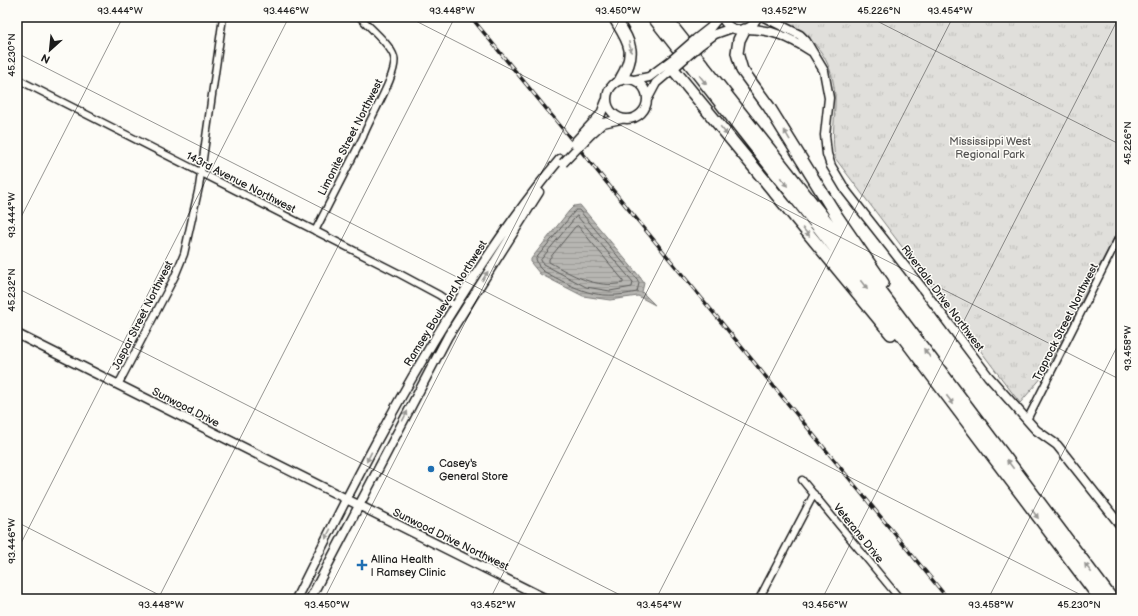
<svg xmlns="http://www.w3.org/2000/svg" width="1138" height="616" font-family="'Balsamiq Sans',sans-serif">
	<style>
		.grass { fill: url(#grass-tufts); stroke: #7e7e7c }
		.water { fill: url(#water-rules); stroke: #797876 }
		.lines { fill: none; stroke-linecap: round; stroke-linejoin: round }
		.shore { stroke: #5a5a58; stroke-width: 1 }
		.minor-casing { stroke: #1c1c1c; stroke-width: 9 }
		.tertiary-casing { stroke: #1c1c1c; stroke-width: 11 }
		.motorway-casing { stroke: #1c1c1c; stroke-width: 14 }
		.minor { stroke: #fdfcf7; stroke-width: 6 }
		.tertiary { stroke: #fdfcf7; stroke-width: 8 }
		.motorway { stroke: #fdfcf7; stroke-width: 11 }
		.rail-casing { stroke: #1c1c1c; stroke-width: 3.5 }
		.rail { stroke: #fdfcf7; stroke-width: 2; stroke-dasharray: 6; stroke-linecap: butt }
		.tertiary-bridge-casing { stroke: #1c1c1c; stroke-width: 11; stroke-linecap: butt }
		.tertiary-bridge { stroke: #fdfcf7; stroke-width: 8 }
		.oneway { fill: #989794 }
		.ticks { fill: none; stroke: #1c1c1c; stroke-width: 1; stroke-opacity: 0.45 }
		.poi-dot { fill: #1f6fb2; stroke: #fdfcf7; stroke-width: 1.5 }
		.labels { text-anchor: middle; stroke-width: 3; stroke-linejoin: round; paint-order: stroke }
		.street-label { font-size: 11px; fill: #1c1c1c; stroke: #fdfcf7 }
		.park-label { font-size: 11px; fill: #575655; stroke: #fdfcf7 }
		.poi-label { font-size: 11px; fill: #1c1c1c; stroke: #fdfcf7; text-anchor: start }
		.neatline { fill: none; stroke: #1c1c1c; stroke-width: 1.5 }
		.ticks-label { font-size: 10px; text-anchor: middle; fill: #1c1c1c }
	</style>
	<defs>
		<pattern id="grass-tufts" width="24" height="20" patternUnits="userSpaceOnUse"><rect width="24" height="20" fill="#e0dfdb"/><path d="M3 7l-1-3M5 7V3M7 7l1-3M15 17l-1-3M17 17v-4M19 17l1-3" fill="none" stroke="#c0bfbb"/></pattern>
		<pattern id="water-rules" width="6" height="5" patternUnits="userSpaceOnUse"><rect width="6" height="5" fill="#b7b6b2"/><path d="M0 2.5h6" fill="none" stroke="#9d9c98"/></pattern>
	</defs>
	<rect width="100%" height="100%" fill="#fdfcf7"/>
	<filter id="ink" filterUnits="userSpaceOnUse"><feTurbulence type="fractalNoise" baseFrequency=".025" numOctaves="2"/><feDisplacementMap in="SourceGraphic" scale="8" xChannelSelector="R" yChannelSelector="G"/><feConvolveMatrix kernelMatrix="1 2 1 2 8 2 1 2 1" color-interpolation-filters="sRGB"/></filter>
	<g filter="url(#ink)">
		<path class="grass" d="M773,17h348v207l-78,152 -23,27 -185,-245c-3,-18 -1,-34 0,-52 1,-30 -9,-57 -35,-75 -9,-5 -18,-9 -27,-14z"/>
		<path class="water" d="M580,205l60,72 4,6 -2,9 13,13 -17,-9 -28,4 -27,-4 -43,-22 -9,-11v-4l38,-48 5,-5z"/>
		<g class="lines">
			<path class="shore" d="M576,210h3l58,69 2,4 -2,9c-42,9 -58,-2 -94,-21l-4,-4 -3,-8z
				M577,216l56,66 -1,5 -22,4 -24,-4 -43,-23 -2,-4z
				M578,226l45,54v3c-27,6 -51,-8 -74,-21v-3l26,-32z"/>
			<defs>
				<path id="minor" d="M17,79l381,194 41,22 16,11
					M315,231l48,-94c6,-18 36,-65 31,-80 -3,-12 -25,-30 -34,-40
					M118,385l57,-109 9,-22 15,-67 24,-170
					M1027,420l94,-187
					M802,480l98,119
					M759,599l55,-105"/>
				<path id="tertiary" d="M722,17c7,17 29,17 35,0
					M764,17l36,18 6,6 18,30 5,27 -4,37 2,19 4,12 15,25 76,97 66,88 48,54 21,15 64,81
					M747,29c25,0 43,9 64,22
					M696,39l14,-11 9,-11
					M700,45l15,-11 17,-6
					M607 99a20 20 0 1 1 40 0a20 20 0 1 1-40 0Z
					M634,80l15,-3 24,-18
					M648,98l8,-15 20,-17
					M587,129l14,-15 5,-13
					M591,134l12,-11 18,-4
					M17,334l529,265
					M296,599c53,-107 107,-213 172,-313 29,-44 58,-87 92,-127
					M310,599l138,-263 91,-144"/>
				<path id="motorway" d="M614,17c15,25 24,34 7,62
					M653,17l213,271 234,311
					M665,17l189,239 258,343
					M744,30l-5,10 -2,13 5,17 27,37 67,108 47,68
					M673,69l218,265"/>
			</defs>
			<use href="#minor" class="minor-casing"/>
			<use href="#tertiary" class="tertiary-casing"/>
			<use href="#motorway" class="motorway-casing"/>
			<use href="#minor" class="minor"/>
			<use href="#tertiary" class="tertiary"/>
			<use href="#motorway" class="motorway"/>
			<defs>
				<path id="rail" d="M471,17l477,582"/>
			</defs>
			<use href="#rail" class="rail-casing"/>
			<use href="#rail" class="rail"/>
			<defs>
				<path id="tertiary-bridge" d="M673,59l23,-20
					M677,65l23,-20
					M574,143l13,-14
					M563,163l28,-29"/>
			</defs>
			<use href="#tertiary-bridge" class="tertiary-bridge-casing"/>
			<use href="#tertiary-bridge" class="tertiary-bridge"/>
		</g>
		<defs><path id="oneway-solid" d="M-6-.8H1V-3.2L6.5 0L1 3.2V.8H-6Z"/></defs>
		<g class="oneway">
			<use href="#oneway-solid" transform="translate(630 47) rotate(78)"/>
			<use href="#oneway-solid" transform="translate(703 80) rotate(52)"/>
			<use href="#oneway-solid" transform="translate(724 131) rotate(51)"/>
			<use href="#oneway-solid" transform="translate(787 135) rotate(-120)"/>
			<use href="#oneway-solid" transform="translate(784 182) rotate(52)"/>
			<use href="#oneway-solid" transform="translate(806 232) rotate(50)"/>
			<use href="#oneway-solid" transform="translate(485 276) rotate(-58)"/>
			<use href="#oneway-solid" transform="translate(864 285) rotate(53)"/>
			<use href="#oneway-solid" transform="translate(927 353) rotate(-127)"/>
			<use href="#oneway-solid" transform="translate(950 400) rotate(53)"/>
			<use href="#oneway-solid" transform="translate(405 416) rotate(-63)"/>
			<use href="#oneway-solid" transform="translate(369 457) rotate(117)"/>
			<use href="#oneway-solid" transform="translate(1010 464) rotate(-127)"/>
			<use href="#oneway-solid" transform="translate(1035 514) rotate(53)"/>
			<use href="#oneway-solid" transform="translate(328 534) rotate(117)"/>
			<use href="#oneway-solid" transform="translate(1088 568) rotate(-127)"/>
		</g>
	</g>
	<path class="ticks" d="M408,17l713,363M869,17l252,128M17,53l1072,546M17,225l106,-208M17,288l611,311M17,522l150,77M17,551l272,-534M158,599l297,-582M324,599l297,-582M490,599l297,-582M656,599l297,-582M822,599l297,-582M988,599l133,-260"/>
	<g class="poi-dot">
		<circle cx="431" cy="469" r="4"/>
		<path d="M360 559h4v4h4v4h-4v4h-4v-4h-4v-4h4z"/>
	</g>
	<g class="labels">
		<g class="street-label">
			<text transform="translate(350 137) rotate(-63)" y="4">Limonite Street Northwest</text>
			<text transform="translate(241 182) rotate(27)" y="4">143rd Avenue Northwest</text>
			<text transform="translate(943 298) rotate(53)" y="4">Riverdale Drive Northwest</text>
			<text transform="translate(445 303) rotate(-58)" y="4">Ramsey Boulevard Northwest</text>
			<text transform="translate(142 315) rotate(-63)" y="4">Jaspar Street Northwest</text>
			<text transform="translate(1065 322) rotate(-63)" y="4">Traprock Street Northwest</text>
			<text transform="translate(186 407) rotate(27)" y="4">Sunwood Drive</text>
			<text transform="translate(859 533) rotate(51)" y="4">Veterans Drive</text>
			<text transform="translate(451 539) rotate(26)" y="4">Sunwood Drive Northwest</text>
		</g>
		<g class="park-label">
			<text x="990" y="145">Mississippi West<tspan x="990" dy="13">Regional Park</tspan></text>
		</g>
		<g class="poi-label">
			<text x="439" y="467">Casey's<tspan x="439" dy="13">General Store</tspan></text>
			<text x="371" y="563">Allina Health<tspan x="371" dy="13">| Ramsey Clinic</tspan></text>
		</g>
	</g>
	<rect width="1138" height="616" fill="none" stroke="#fdfcf7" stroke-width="44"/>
	<g transform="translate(50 50) rotate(207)" stroke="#fdfcf7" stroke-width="3" paint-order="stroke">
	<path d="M0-3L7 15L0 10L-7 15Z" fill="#1c1c1c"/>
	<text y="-6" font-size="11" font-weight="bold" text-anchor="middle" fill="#1c1c1c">N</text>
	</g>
	<rect x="22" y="22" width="1094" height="572" class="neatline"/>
	<g class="ticks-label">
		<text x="120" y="14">93.444°W</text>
		<text x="286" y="14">93.446°W</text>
		<text x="452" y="14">93.448°W</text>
		<text x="618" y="14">93.450°W</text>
		<text x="784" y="14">93.452°W</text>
		<text x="879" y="14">45.226°N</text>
		<text x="950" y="14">93.454°W</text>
		<text transform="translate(11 55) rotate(-90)" y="4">45.230°N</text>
		<text transform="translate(1127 143) rotate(-90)" y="4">45.226°N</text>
		<text transform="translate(11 215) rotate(-90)" y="4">93.444°W</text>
		<text transform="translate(11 290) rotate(-90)" y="4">45.232°N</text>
		<text transform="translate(1127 348) rotate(-90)" y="4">93.458°W</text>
		<text transform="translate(11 541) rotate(-90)" y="4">93.446°W</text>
		<text x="161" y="608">93.448°W</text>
		<text x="327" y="608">93.450°W</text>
		<text x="493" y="608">93.452°W</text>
		<text x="659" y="608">93.454°W</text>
		<text x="825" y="608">93.456°W</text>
		<text x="991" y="608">93.458°W</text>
		<text x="1079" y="608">45.230°N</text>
	</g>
</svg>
